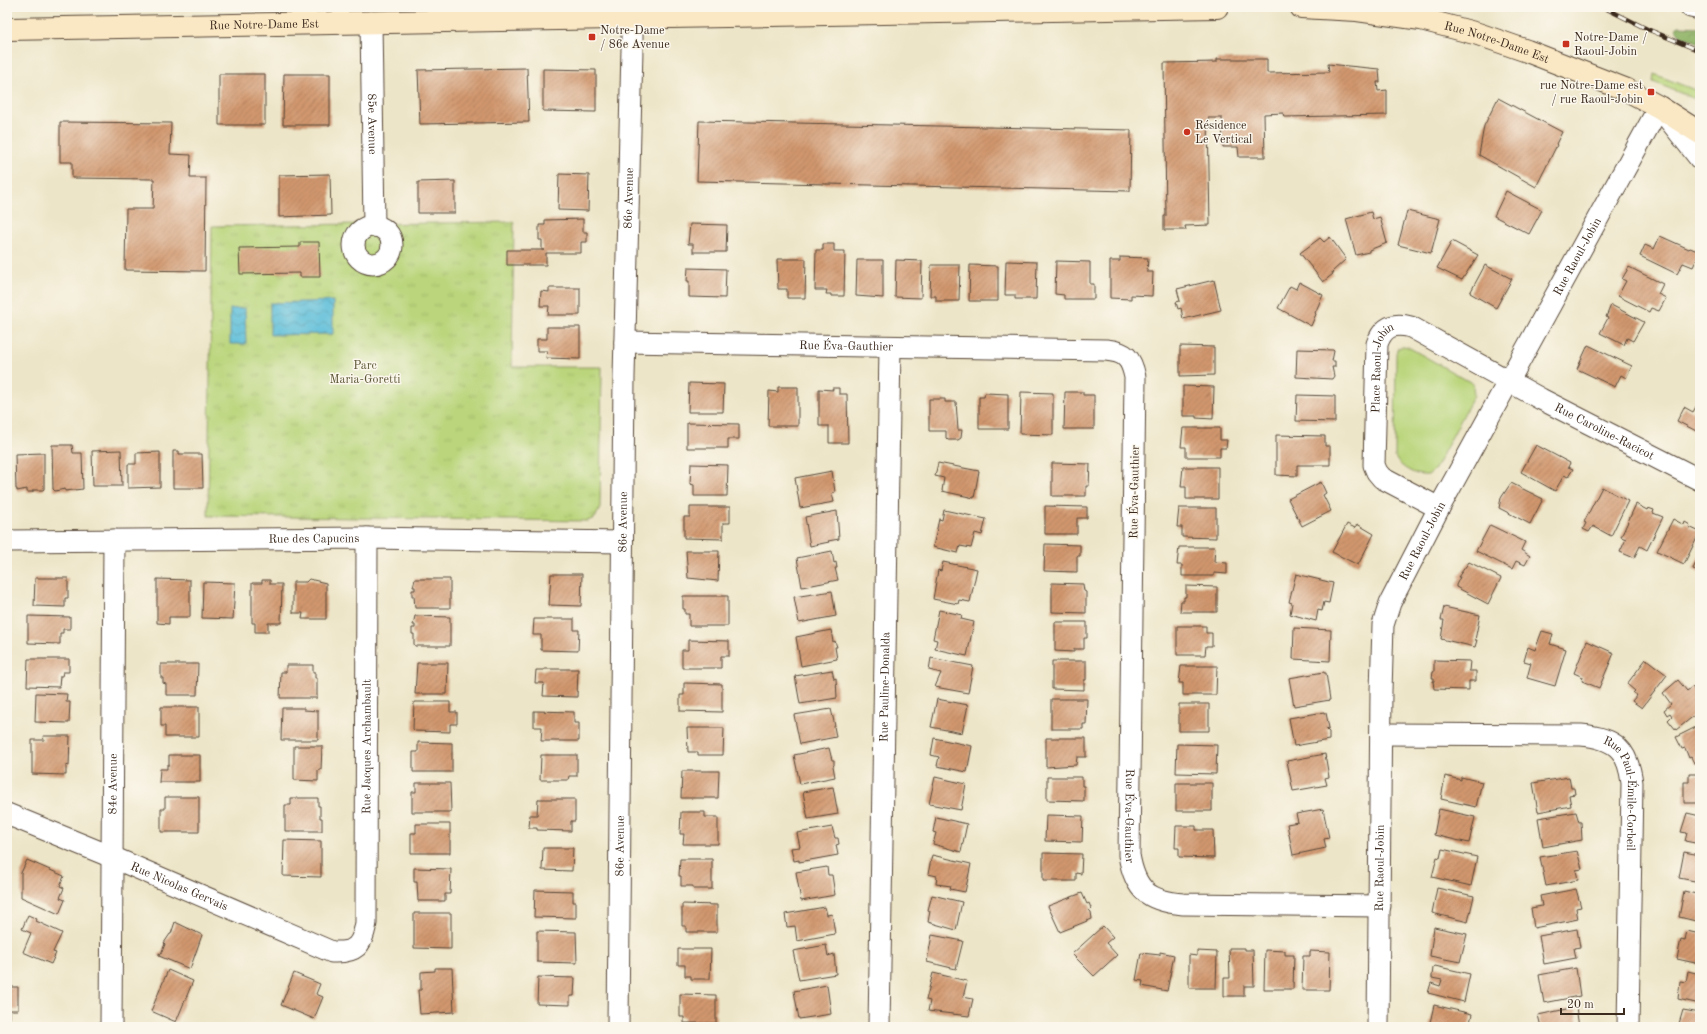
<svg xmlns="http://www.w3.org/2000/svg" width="1707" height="1034" font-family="'Old Standard TT',serif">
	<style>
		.green { fill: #bad57b; stroke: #7a804c }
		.forest { fill: url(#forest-crowns); stroke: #677044 }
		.park { fill: url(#park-tufts); stroke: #7a804c }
		.water { fill: url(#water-waves); stroke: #4a747c }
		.building { fill: url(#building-hatch) }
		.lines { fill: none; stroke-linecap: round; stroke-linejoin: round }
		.street-casing { stroke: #564637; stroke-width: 23 }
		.secondary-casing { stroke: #564637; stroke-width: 24 }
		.street { stroke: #fff; stroke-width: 21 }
		.secondary { stroke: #fae7c3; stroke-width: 22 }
		.rail-casing { stroke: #3b2a1e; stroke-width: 4.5 }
		.rail { stroke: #fbf7ec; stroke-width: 3; stroke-dasharray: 9; stroke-linecap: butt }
		.poi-dot { fill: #c8321e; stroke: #fbf7ec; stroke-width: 1.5 }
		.labels { text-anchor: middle; stroke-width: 3; stroke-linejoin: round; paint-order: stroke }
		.street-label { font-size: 12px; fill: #3b2a1e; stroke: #fbf7ec }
		.poi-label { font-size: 12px; fill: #3b2a1e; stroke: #fbf7ec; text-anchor: start }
		.park-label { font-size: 12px; fill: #5b5535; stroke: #fbf7ec }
	</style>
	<defs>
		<pattern id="forest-crowns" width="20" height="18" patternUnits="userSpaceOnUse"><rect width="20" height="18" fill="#93b66b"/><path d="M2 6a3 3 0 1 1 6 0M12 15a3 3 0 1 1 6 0" fill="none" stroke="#799457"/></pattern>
		<pattern id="park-tufts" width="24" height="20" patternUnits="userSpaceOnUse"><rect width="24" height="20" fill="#bad57b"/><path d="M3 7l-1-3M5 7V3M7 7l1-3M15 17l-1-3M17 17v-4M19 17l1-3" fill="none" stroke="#a1b76a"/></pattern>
		<pattern id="water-waves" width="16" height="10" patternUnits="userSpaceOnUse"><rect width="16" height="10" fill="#5abdd9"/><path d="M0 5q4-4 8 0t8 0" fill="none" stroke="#4c9aaf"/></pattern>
		<pattern id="building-hatch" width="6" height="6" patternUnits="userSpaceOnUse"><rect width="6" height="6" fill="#d1976e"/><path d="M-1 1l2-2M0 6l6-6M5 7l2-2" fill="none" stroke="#ab7b5a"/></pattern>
	</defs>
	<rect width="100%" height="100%" fill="#fbf7ec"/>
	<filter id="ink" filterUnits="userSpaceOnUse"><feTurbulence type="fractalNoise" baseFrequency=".025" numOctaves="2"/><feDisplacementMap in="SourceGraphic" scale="8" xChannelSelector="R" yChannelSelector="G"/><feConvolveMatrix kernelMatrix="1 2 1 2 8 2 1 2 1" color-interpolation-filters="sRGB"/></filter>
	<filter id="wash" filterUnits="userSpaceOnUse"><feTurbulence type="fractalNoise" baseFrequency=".012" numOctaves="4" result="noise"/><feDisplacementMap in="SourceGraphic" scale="16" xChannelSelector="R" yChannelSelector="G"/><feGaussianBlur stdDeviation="0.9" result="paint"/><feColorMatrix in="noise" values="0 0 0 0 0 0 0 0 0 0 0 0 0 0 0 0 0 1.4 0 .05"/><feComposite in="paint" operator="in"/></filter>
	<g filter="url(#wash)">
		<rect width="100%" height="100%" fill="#ede5c7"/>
		<path class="green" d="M1654,74l46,18v9l-47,-19z
			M1403,346l5,1 62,35 3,3 1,10 -39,74 -7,6c-11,2 -29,-8 -33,-18l1,-103 1,-5z"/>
		<path class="forest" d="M1679,26l21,1v16l-18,-7 -7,-7z"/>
		<path class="park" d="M514,222l-2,145h90l-2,141 -5,10 -8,3 -379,-5 4,-290z"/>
		<path class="water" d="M333,301v33l-63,1v-32z
			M245,308l1,36h-16v-35z"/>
		<g id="blocks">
			<path class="building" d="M1217,59h50v14l62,-1 -1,-8 51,5 1,13h-3l1,9 9,-1v25l-103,2 -1,-4 -19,1 1,43h-26l-1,-10h-15l-1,-29h-14l2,107 -25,1 1,4h-22v-14h2l-2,-153 53,-1z
				M527,68l2,54 -109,2 -2,-54z
				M543,69l53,1v42l-53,-1z
				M219,74h46v51h-46z
				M284,74h46v51h-47z
				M1498,98l64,34 -6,12 1,1 -21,42 -57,-32 5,-29z
				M699,121l432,9 -1,61 -433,-10z
				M60,122l111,1 -1,31 21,1 -1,23h16l-1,93 -80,-1 1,-61h27l1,-30 -82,-1v-16h-12z
				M330,174l1,41 -52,2v-42z
				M559,174l30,1 -1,36 -30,-1z
				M455,181v32h-37v-31z
				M1506,191l36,19 -13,24 -35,-18z
				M1407,211l33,8 -9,34 -33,-8z
				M1371,212l2,7 7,-2 7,26 -18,7v2l-13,3 -10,-36z
				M583,219v13h4v10h-6v11h-35v12h-39v-15h38h-3v-10h-3v-15h6v-5z
				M690,224l37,1 -1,27h-33v-8h-5z
				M1660,236l29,13 1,-1 10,4 -7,15 -10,-4 -6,11 -37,-18 5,-11 9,4z
				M1330,237l16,22 -14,13 1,2 -10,8 -23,-29 20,-15 4,4z
				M1452,241l26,14 -16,25 -25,-12z
				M300,242h19l1,35h-20v-4l-60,1 -1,-26 61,-1z
				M823,244h11v7h11l-1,45h-13v-2h-5l1,-4h-12l1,-40h7z
				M1120,257l28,1 -1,14h6l-1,24 -21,-1v4l-21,-1v-37h10z
				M777,259h29l-1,39h-18v-9h-9z
				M857,260h26v38l-27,-2z
				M896,260l26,1 -1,37 -26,-1z
				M1006,261l31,1 -1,37h-21v-4h-10z
				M1056,261l34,1v22h4v15h-30v-4l-9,-1z
				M931,265h29l-1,36h-23v-5h-6z
				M970,265l28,1v35h-29z
				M1485,265l27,14 -16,29 -26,-15z
				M1629,267l34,17 -5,10 8,4 -7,13 -8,-3 -2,4 -31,-16 8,-15 -4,-2z
				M688,268l38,1 -1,29 -36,-1v-16h-2z
				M1214,280l7,30 -38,9 -2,-11 -3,1 -2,-7 4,-1 -3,-12z
				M1299,282l24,13 -8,18 1,1 -5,12 -33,-18 12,-22 6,3z
				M549,288h31v27h-32l1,-9h-9l1,-15 8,1z
				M1611,305l33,17 -11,19 -6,-3 -3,7 -24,-12 8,-15 -2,-1z
				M547,327h33v32l-34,-1 1,-7h-10v-12h10z
				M1588,345l44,21 -6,12 -5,-3 -6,12 -38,-18z
				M1180,346l34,1v28l-34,1z
				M1297,349l36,1 1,1 -2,10h3v6h-3l2,9 -2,3 -36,-2z
				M689,383l35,1 -1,28h-35z
				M1183,386l31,1 -1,32 -17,-1v-2h-13z
				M778,387h20v39h-30l1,-35 9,1z
				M832,388h7v6h8l1,49h-19v-17h-10v-37l14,1z
				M1021,392l32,1v42l-33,-1z
				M1065,392h18v3h11v34h-30z
				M985,393l23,1v35h-29v-32h5z
				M1297,395l38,1v26l-39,-1z
				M929,399h16v3h11l2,28h4l-1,8 -3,2h-10l-2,-2v-7h-17z
				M1698,403l2,1v29l-23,-12 7,-14 9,5z
				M687,423l52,1v15h-11v9h-41z
				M1183,428h37v12h7l-1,8h-6v9h-34v-10h-5z
				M1276,435l49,1v10h5v19h-33v11l-21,-1z
				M52,445h20l1,8h9l1,36 -18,2v-2l-10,2 -2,-2z
				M1536,445l34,18 -2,4 5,2 -5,8 -4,-2 -9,16 -34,-19z
				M121,450l1,36h-29l-1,-35z
				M173,451h6v3h23l1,34h-30z
				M160,452v35l-32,1v-24h8v-11z
				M44,453v36l-1,1h-10v2h-6v-3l-10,2v-2h-1l-1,-35z
				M938,463l41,8 -5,27 -32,-7 2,-13 -9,-2z
				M1052,463l38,1 -1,22h-3v10h-34z
				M691,464l37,1 -1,31h-33v-11l-4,-1z
				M1183,467h35v32h-32v-12h-5z
				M832,471l3,21 -3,1 2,9 -34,6 -5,-30z
				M1321,482l5,11 -3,2 8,16 -29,15 -14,-27z
				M1511,483l32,16 -13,25 -31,-16 2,-10z
				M1602,487l26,14 -17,35 -18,-10 -4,6 -6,-3 3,-6 -2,-1z
				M1636,504l11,6 1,-2 6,2 -1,3 10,4 -16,33 -7,-4 -6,12 -14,-6 6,-13 -5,-2z
				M1045,506l42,1v11h-10v16h-32z
				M690,507h40v16h-7v16l-39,-1v-21h6z
				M1179,508h37v30l-34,-1v-10h-5z
				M944,510l42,9 -4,16 -7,-2 -4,15 -11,-2 -2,7 -25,-6 6,-28 3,1z
				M837,511l2,28 -11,2 1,1 -19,4 -5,-29z
				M1673,519l11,6 1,-3 5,3 -1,2 11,5 -16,32 -27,-13z
				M1347,524l8,4 2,-4 17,10 -16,31 -26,-13z
				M1490,525l35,17 -4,8 9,6 -5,9 -9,-4 -4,8 -36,-18z
				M1045,544l35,1v11h-3v16l-33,-1z
				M1179,547h36l-1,15 13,1v11l-13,-1v3h-32v-11h-5z
				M686,551h33l-1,30 -30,-3z
				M832,551l2,12 2,-1 1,6h-2l3,12 -36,7 -5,-29z
				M1700,554v18l-7,-3z
				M943,562l34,7 -7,33 -11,-2 -1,4 -25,-5 5,-29 3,1z
				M1469,562l32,16 -13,26 -32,-17v-2l4,-8h-2z
				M551,574h31l-1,32 -32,-1z
				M1296,574l37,9 -4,20 -5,-1 -2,9 -4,-1 -2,11 -26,-7 2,-11 -3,-1z
				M35,578h33v20h-3v9l-31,-1z
				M157,579l33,1v37h-21v7l-12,-1z
				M309,579l17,4v36h-24l1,-6h-10v-31h13z
				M415,579h35v29h-35l-1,-12h-2v-6h3v-3h-2z
				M262,580h8v4h12l-1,39h-13v9h-13v-9h-3v-40h10z
				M203,582l32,1 -2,36 -31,-1z
				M1052,583l31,1 1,7 2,1v21l-34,-1z
				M1186,586l31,1v25h-37l1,-11h3v-4h2z
				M832,591l4,25 -37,7 -5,-26z
				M683,596h45v30h-39v-12h-4v-5h-2z
				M1444,607l36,8 -5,25h2l-2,7 -34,-8 3,-19h-3z
				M939,610l23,5 -1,4 13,3 -7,34 -32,-7 2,-9 -4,-1z
				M28,616l42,1v12h-7v4h-3v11l-32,-1z
				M415,616l35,1v29h-35l-1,-2v-10h-2v-6h3v-3h-2z
				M534,619h40v11h5l-1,21 -37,-1v-15h-8z
				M1055,622h32v16h-3v11h-10v3l-19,-1z
				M1177,626h29v7h6v13h-6l-1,9h-28z
				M1294,628l37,2 -1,31 -37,-2z
				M831,630l2,12 2,-1 2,6h-2l2,12 -36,7 -5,-29z
				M1542,631l11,3 -3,10 16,5 -11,37 -28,-8 4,-15 -7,-2 4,-14 7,3z
				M688,640l41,1v15h-8v12h-39v-18h6z
				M1587,641l27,12 -15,35 -17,-7 1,-4 -9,-4z
				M931,658l42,8 -5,27 -33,-6 6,-14 -12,-3z
				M28,659h41v13h-6l-1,4h-2l-1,11 -32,-1z
				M1646,659l21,16 -25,33 -10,-7 5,-6 -4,-2 2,-2 -8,-7z
				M1434,660l36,1 -1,10h7v10h-7v9l-35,-1 -1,-8h1v-3h-2l1,-6h1z
				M1052,661h34v19h-2v10l-32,-1z
				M417,663h31l-1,31h-32z
				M161,664h37l-1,31h-31v-11l-3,-1v-5h-2z
				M286,665h27v7h2v6h2v20h-37l1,-26h5z
				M1181,666h36l-1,29h-33v-12h-4z
				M544,669h34l-1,28 -34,-1 1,-13h-9l1,-13h8z
				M832,670l2,9 2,-1 1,20 -37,6 -5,-28z
				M1324,672v1h2l4,27 -36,6 -5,-28z
				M1678,680l9,11 5,-4 6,7 2,-2v19l-24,19 -8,-10 4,-4 -2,-3 -3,2 -3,-5 7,-6 -8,-11z
				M684,683l38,1v28l-42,-1v-16h4z
				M36,693l31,1 -1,8h4l-1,21 -34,-1z
				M937,699l31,6 -6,28 -31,-6z
				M1051,699h36l-1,25h-3v5h-32z
				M414,702h36v10h7v12h-7v8l-35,-1 -2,-2z
				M1179,704h30v27h-30z
				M161,707h38v30h-34v-11h-4z
				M282,708h22v2l14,1v29h-37z
				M831,709l4,17h-1l2,11 -36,7 -6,-29z
				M534,711l40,1v11h5v18h-38l1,-14h-8z
				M1324,712v1h2l3,15 -3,1 3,3v8l-35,6 -5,-28z
				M1700,725v37l-5,3 -4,-8 -2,1 -4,-10 -3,1 -6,-12z
				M687,728h37l-1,27h-25v-3h-10z
				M43,736h27l-1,30 -3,-1v10l-34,-1v-34h12z
				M934,738l38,8 -5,26 -30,-6 2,-9 -8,-2z
				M1046,738h40v19h-9l-1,8 -30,2z
				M418,742l34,1v29h-39v-20h5z
				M1177,744l40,1 -1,29 -40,-1z
				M294,746h28l-1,24h-3v11l-24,-1z
				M829,748l3,12h2v5l-1,1 2,11 -35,7 -6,-29z
				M1325,754l4,23 -4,1 2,7 -34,6 -6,-30z
				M169,755h31v27h-41l1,-13h7v-4h2z
				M541,755h36v21h-8l-1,4h-28z
				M682,771h37l-1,27h-37z
				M1689,774h11v29h-16v-21h5z
				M1445,776l16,4v-3l21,5 -6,25 -35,-8z
				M935,777l31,7 -5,26 -32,-6z
				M1047,777h35v9h2v15l-37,-1z
				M1569,777l2,11h3l1,6 -6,1 2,11 -33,6 -5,-29z
				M416,783h34l1,29h-39v-20h4z
				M1176,783h36v28h-36z
				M833,787l5,27 -30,5 -5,-27z
				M165,797h34v35h-38v-23h4z
				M291,798h27v8h2v12h2v13h-37v-26h6z
				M538,799h37v22h-4v10l-34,-1v-2h-8l1,-13h7z
				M1323,809l6,29 -5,1 2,9 -33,7 -6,-31 11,-2 -2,-8z
				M1439,809l36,8 -6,26 -35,-8z
				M681,812h24v5h13v27h-35l1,-10h-4z
				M1576,812l3,10h2l1,18 -39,7 -5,-29z
				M1687,813l13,3v28l-15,-3 2,-8 -6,-1z
				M1046,815l37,1 -1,26 -37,-1z
				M936,817l31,7 -6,28 -28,-8 3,-11 -3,-1z
				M416,824h34v29h-39v-20h5z
				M1176,826h20v4h17l1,28 -35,-1v-9h-4z
				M832,827l3,11h3l1,6 -3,1 2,10 -39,7v-2l-5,1 -3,-13 9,-1 -3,-14z
				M284,840l37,1v36l-38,-1z
				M543,848h30l-1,23 -30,-1z
				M1442,849l35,8 -6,29 -39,-9 5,-20 3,1z
				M1577,851l5,18 -6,1 2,10 -32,6 -6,-29z
				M1684,852l16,3v27l-21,-4z
				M1043,853l39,1 -1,20 -5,-1v8h-33z
				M932,855l39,9 -6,28 -15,-3 1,-3 -15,-2 1,-8 -9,-2z
				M680,859h32v30h-19v-3h-12v-10h-2z
				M27,860l37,16 -4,10 4,2 -4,10 5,2 -6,14 -38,-17v-24z
				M827,867l1,8h4l3,20 -34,6 -5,-29z
				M414,868l37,1 -1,25h-5v7h-27l-1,-19h-3z
				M1437,888l37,8 -6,26 -36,-9z
				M1576,889l5,18 -5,1 2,11 -44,9 -3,-20 11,-2 -2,-10z
				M535,890l38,1v11h3v16l-42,-1z
				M1684,891l16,4v27l-21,-5z
				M1082,893l5,11 2,-1 2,5 -2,2 2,2 1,7 -32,13 -12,-26z
				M932,895l30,7 -6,28 -28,-8 2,-11 -2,-1z
				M682,904l35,1v27h-31v-6h-4z
				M825,907l2,8 5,-1 3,20 -38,7 -2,-15 -8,1 -2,-13z
				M414,913h37v36l-37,-1z
				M28,915l9,4 -1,2 26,12 -9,19 3,1 -5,11 -28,-12 8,-19 -9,-4z
				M175,922l27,13 -12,34 -31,-13v-3l2,1 4,-10 -1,-1 6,-9h1z
				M1103,926l10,11 -7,6 11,12 -23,21 -22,-22z
				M1434,927l33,7 -7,28 -30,-6z
				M1577,929l3,18 -6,1 2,10 -32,6 -5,-28z
				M537,931l39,1 1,31 -40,-1z
				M1687,931l13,3v30l-23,-5 4,-20 4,1z
				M932,935l31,6 -7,28 -29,-7z
				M826,945l2,11 6,-2 2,20 -37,6 -6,-29z
				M1229,948h16v2h8l1,36h-10v10h-20v-18h6z
				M678,949h33l-1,30h-19v-3h-6v-11h-7z
				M1265,950l20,1v4h9l-1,34h-29z
				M1197,951l20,1 -1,36h-27v-33l8,1z
				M1310,951l20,1 -1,38h-27l1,-34h7z
				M1160,952l14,3 -7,36 -25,-5 1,-5 -7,-1 5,-27 19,2z
				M1435,966l35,8 -6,28 -36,-9 3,-10 9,3 2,-6 -10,-2v-2l1,-8z
				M435,968h17l2,44 -34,2 -2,-24h3v-18l14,-1z
				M1576,968l4,28 -36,7 -5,-28z
				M168,970l25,11 -17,41 -25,-11z
				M1688,971l12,3v30l-22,-5 2,-18 6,1z
				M294,973l26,11 -4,10 7,3 -9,22 -33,-14z
				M933,973l34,8 -4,16 10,2 -4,17 -41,-5 2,-10 -4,-1z
				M538,977l37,1 -1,18h-4v9l-33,-1z
				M827,985l4,29 -32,5 -5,-28z
				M7,987h11v23h-8v8h-3z
				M680,994l36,1v28h-32v-6h-4z
				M1434,1005l38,9 -3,13h-40z
				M1576,1007l3,20h-38l-3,-12z
				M1683,1010l17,3v14h-22z
				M825,1024l1,3h-13v-1z"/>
		</g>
	</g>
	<g filter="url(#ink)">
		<use href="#blocks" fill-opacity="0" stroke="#564637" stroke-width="1"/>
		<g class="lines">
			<defs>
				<g id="street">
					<path d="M1691,7l9,2"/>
					<path id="s1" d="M371,22l3,204"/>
					<circle cx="373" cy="245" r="19"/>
					<path id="s2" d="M625,342l481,8c20,2 25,8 29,27l-6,478c6,35 19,46 54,49l197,2"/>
					<path id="s3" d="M1439,508l-57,-30 -5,-6 -3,-7 3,-121c6,-17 16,-22 34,-17l130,72 159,81"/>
					<path id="s4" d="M7,541l360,-3 255,4"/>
					<path id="s5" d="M1381,734l200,1c34,3 47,14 51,48l-4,244"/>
					<path id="s6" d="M7,814l105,43 220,95c24,1 30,-6 34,-29l1,-385"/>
					<path id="s7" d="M111,1027l3,-487"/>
					<path id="s8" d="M618,1027l6,-650 8,-328v-42"/>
					<path id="s9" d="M879,1027l11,-680"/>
					<path id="s10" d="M1378,1027l3,-336 2,-66 7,-22 49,-95 220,-401 41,52"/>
				</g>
				<g id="secondary">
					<path id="s11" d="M1301,7l56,3 64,9 57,15 49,17 100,39 32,17 41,26"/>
					<path id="s12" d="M7,29l1210,-22"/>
				</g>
			</defs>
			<use href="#street" class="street-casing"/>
			<use href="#secondary" class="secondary-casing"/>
			<use href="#street" class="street"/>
			<use href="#secondary" class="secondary"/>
			<defs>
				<path id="rail" d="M1603,7l44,22 53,22"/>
			</defs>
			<use href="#rail" class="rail-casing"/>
			<use href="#rail" class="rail"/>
		</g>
	</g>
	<g class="poi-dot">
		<rect x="588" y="33" width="8" height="8" rx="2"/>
		<rect x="1562" y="40" width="8" height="8" rx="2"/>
		<rect x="1647" y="88" width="8" height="8" rx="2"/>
		<circle cx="1187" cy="132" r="4"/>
	</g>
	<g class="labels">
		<g class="street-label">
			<text dy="4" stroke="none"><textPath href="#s12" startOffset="257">Rue Notre-Dame Est</textPath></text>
			<text dy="4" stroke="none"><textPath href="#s11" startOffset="200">Rue Notre-Dame Est</textPath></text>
			<text dy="4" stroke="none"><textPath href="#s1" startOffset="102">85e Avenue</textPath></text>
			<text dy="4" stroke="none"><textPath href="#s8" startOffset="829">86e Avenue</textPath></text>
			<text dy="4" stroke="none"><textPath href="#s10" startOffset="819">Rue Raoul-Jobin</textPath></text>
			<text dy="4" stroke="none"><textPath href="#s2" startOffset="221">Rue Éva-Gauthier</textPath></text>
			<text dy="4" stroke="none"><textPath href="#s3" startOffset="179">Place Raoul-Jobin</textPath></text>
			<text dy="4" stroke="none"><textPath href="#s3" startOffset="464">Rue Caroline-Racicot</textPath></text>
			<text transform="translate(1134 492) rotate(-89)" y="4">Rue Éva-Gauthier</text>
			<text dy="4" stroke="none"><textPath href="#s8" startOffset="505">86e Avenue</textPath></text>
			<text dy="4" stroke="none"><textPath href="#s4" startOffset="307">Rue des Capucins</textPath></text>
			<text dy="4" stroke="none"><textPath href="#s10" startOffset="495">Rue Raoul-Jobin</textPath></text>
			<text dy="4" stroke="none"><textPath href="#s9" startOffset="340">Rue Pauline-Donalda</textPath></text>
			<text dy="4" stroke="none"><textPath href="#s6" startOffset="581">Rue Jacques Archambault</textPath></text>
			<text dy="4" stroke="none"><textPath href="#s7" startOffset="243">84e Avenue</textPath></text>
			<text dy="4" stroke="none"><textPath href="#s5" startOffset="285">Rue Paul-Émile-Corbeil</textPath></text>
			<text dy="4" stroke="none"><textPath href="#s2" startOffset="964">Rue Éva-Gauthier</textPath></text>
			<text dy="4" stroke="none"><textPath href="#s8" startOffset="181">86e Avenue</textPath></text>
			<text dy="4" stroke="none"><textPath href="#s10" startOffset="159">Rue Raoul-Jobin</textPath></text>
			<text dy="4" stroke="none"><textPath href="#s6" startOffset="187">Rue Nicolas Gervais</textPath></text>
		</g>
		<g class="poi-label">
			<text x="600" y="34">Notre-Dame<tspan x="600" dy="14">/ 86e Avenue</tspan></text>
			<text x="1574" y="41">Notre-Dame /<tspan x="1574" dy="14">Raoul-Jobin</tspan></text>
			<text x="1643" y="89" text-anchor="end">rue Notre-Dame est<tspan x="1643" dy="14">/ rue Raoul-Jobin</tspan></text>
			<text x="1195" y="129">Résidence<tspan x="1195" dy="14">Le Vertical</tspan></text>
		</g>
		<g class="park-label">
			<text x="365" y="369">Parc<tspan x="365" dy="14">Maria-Goretti</tspan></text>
		</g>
	</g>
	<rect width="1707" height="1034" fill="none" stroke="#fbf7ec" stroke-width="24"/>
	<path d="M1561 1008v6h63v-6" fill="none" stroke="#3b2a1e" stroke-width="2"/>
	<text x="1567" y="1008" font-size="12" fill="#3b2a1e" stroke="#fbf7ec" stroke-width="3" paint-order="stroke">20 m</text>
</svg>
